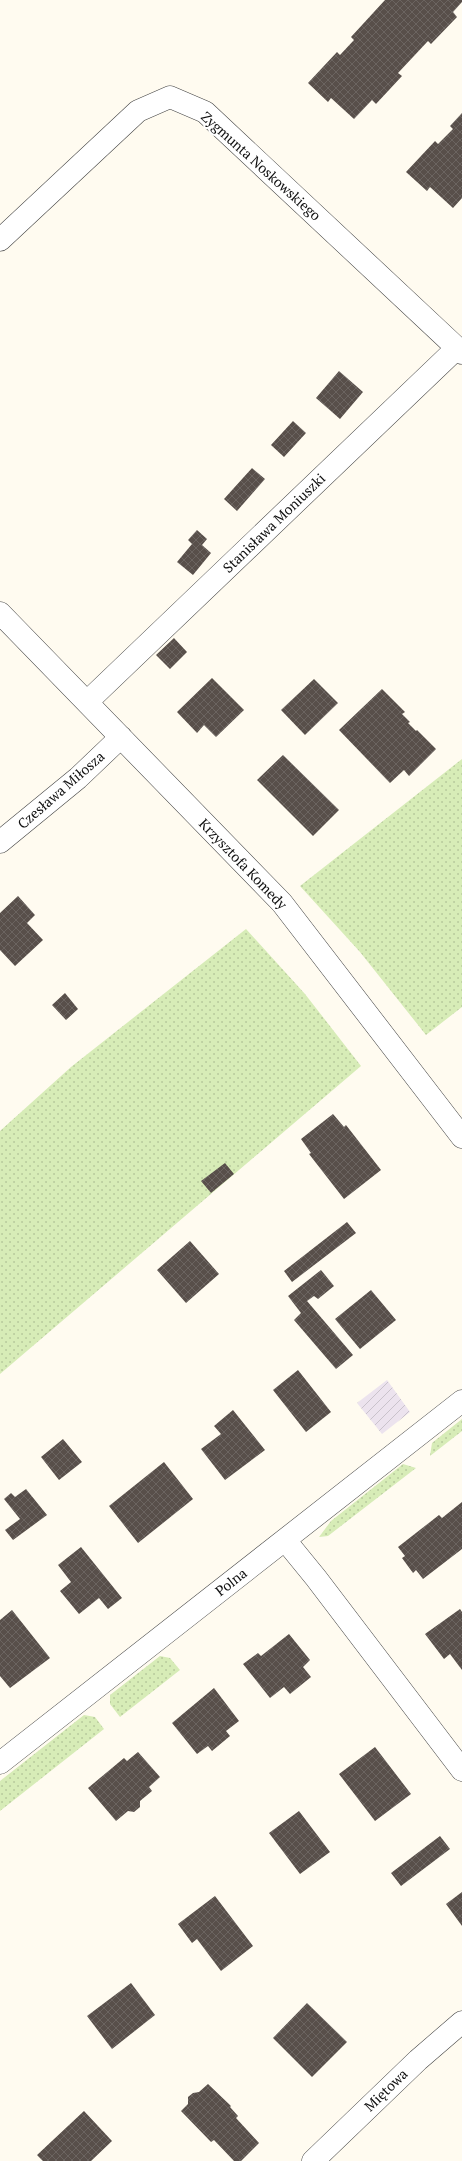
<svg xmlns="http://www.w3.org/2000/svg" width="462" height="2161" font-family="'PT Serif',serif">
	<style>
		.industrial { fill: url(#industrial-furrows) }
		.grass { fill: url(#grass-dots) }
		.building { fill: url(#building-cross-hatch) }
		.lines { fill: none; stroke-linecap: round; stroke-linejoin: round }
		.minor-casing { stroke: #424242; stroke-width: 23 }
		.minor { stroke: #fff; stroke-width: 22 }
		.labels { text-anchor: middle; stroke-width: 4; stroke-linejoin: round; paint-order: stroke }
		.street-label { font-size: 14px; fill: #0f0f0f; stroke: #fff }
	</style>
	<defs>
		<pattern id="industrial-furrows" width="10" height="10" patternUnits="userSpaceOnUse"><rect width="10" height="10" fill="#ece3ee"/><path d="M-1 1l2-2M0 10L10 0M9 11l2-2" fill="none" stroke="#c9c2cb"/></pattern>
		<pattern id="grass-dots" width="8" height="8" patternUnits="userSpaceOnUse"><rect width="8" height="8" fill="#d7ecb7"/><path d="M2 2h.1M6 6h.1" fill="none" stroke="#b7c99c" stroke-width="1.8" stroke-linecap="round"/></pattern>
		<pattern id="building-cross-hatch" width="8" height="8" patternUnits="userSpaceOnUse"><rect width="8" height="8" fill="#584f4a"/><path d="M0 0l8 8M0 8l8-8" fill="none" stroke="#6b6460"/></pattern>
	</defs>
	<rect width="100%" height="100%" fill="#fffbf0"/>
	<path class="industrial" d="M387,1380l23,32 -28,22 -25,-31z"/>
	<path class="grass" d="M462,759v248l-36,28 -66,-83 -60,-66z
		M246,929l59,65 56,72 -361,308v-243l71,-64z
		M462,1419v12l-32,25 2,-13z
		M403,1464l13,4 -88,68 -9,1 12,-16z
		M160,1656l10,2 10,12 -60,47 -10,-13v-9z
		M84,1715l11,2 9,12 -104,82v-30z"/>
	<path class="building" d="M385,0h77v2l-9,10 4,5 -26,27 -3,-3 -30,32 4,3 -26,28 -4,-4 -18,19 -23,-21 -3,4 -20,-19 29,-31 3,3 14,-15 -3,-3z
		M462,113v85l-9,10 -23,-21 -3,4 -21,-19 29,-31 3,3 15,-15 -3,-3z
		M339,371l24,21 -23,27 -24,-21z
		M293,421l13,12 -22,24 -13,-12z
		M252,468l13,11 -28,32 -13,-12z
		M197,530l10,9 -5,6 9,8 -18,22 -16,-13 15,-18 -4,-4z
		M174,638l13,14 -17,17 -14,-14z
		M212,678l32,32 -28,27 -12,-12 -7,8 -20,-21z
		M314,679l24,24 -33,32 -24,-25z
		M382,689l23,23 -3,2 8,8 -2,1 8,8 1,-1 19,19 -27,27 -5,-6 -14,13 -51,-53z
		M283,755l56,55 -26,26 -56,-56z
		M18,896l17,19 -8,8 16,17 -28,26 -15,-16v-37z
		M65,993l13,16 -12,11 -14,-15z
		M333,1114l11,13 2,-2 35,45 -37,29 -35,-45 2,-1 -10,-14z
		M225,1163l9,11 -23,19 -10,-12z
		M347,1222l9,11 -64,49 -8,-11z
		M190,1241l29,33 -33,29 -29,-33z
		M321,1270l13,16 -16,13 -4,-3 -7,5 46,54 -17,14 -42,-49 7,-7 -13,-17z
		M371,1290l25,30 -36,29 -25,-30z
		M298,1370l33,42 -25,20 -33,-42z
		M233,1410l32,40 -40,30 -24,-31 20,-15 -7,-8z
		M63,1439l19,23 -23,18 -18,-23z
		M164,1462l29,37 -55,44 -29,-37z
		M26,1489l21,26 -34,25 -8,-10 15,-11 -16,-20 7,-6 4,4z
		M462,1502v47l-39,30 -7,-9 -3,3 -11,-15 3,-2 -7,-9 41,-32 3,3z
		M81,1547l41,51 -14,11 -9,-11 -20,16 -19,-23 11,-9 -13,-17z
		M460,1609l2,3v58l-12,-16 -6,5 -19,-25z
		M12,1610l38,48 -40,30 -10,-12v-56z
		M289,1634l21,26 -7,7 8,10 -21,17 -6,-7 -14,11 -27,-34 15,-11 3,3z
		M214,1688l25,33 -13,10 4,5 -18,15 -4,-5 -11,8 -25,-31z
		M375,1747l36,47 -36,27 -36,-47z
		M138,1752l22,25 -11,10 3,4 -12,10v6l-6,5 -6,-1 -12,10 -28,-33 36,-30 3,3z
		M299,1811l31,41 -30,22 -31,-41z
		M440,1836l10,13 -49,37 -10,-13z
		M462,1892v34l-16,-22z
		M215,1896l38,50 -32,25 -24,-32 -5,4 -14,-19z
		M131,1983l24,32 -43,34 -25,-33z
		M307,2003l40,39 -35,35 -39,-39z
		M208,2084l23,22 -1,1 8,9 -2,2 23,25 -18,18h-7l-20,-21 -3,2 -30,-31 7,-7v-7l5,-4 6,-1z
		M84,2111l28,30 -21,20h-48l-6,-6z"/>
	<g class="lines">
		<defs>
			<path id="minor" d="M0,240l138,-129 32,-14 35,15 252,236
				M0,613l282,290 180,234
				M87,702l370,-354 5,5
				M0,842l78,-64 43,-41
				M285,1540l31,38 146,192
				M0,1763l462,-362
				M313,2161l105,-101 44,-38"/>
		</defs>
		<use href="#minor" class="minor-casing"/>
		<use href="#minor" class="minor"/>
	</g>
	<g class="labels">
		<g class="street-label">
			<text transform="translate(261 166) rotate(42)" y="5">Zygmunta Noskowskiego</text>
			<text transform="translate(274 523) rotate(-44)" y="5">Stanisława Moniuszki</text>
			<text transform="translate(61 790) rotate(-41)" y="5">Czesława Miłosza</text>
			<text transform="translate(243 864) rotate(46)" y="5">Krzysztofa Komedy</text>
			<text transform="translate(231 1582) rotate(-38)" y="5">Polna</text>
			<text transform="translate(386 2090) rotate(-44)" y="5">Miętowa</text>
		</g>
	</g>
</svg>
